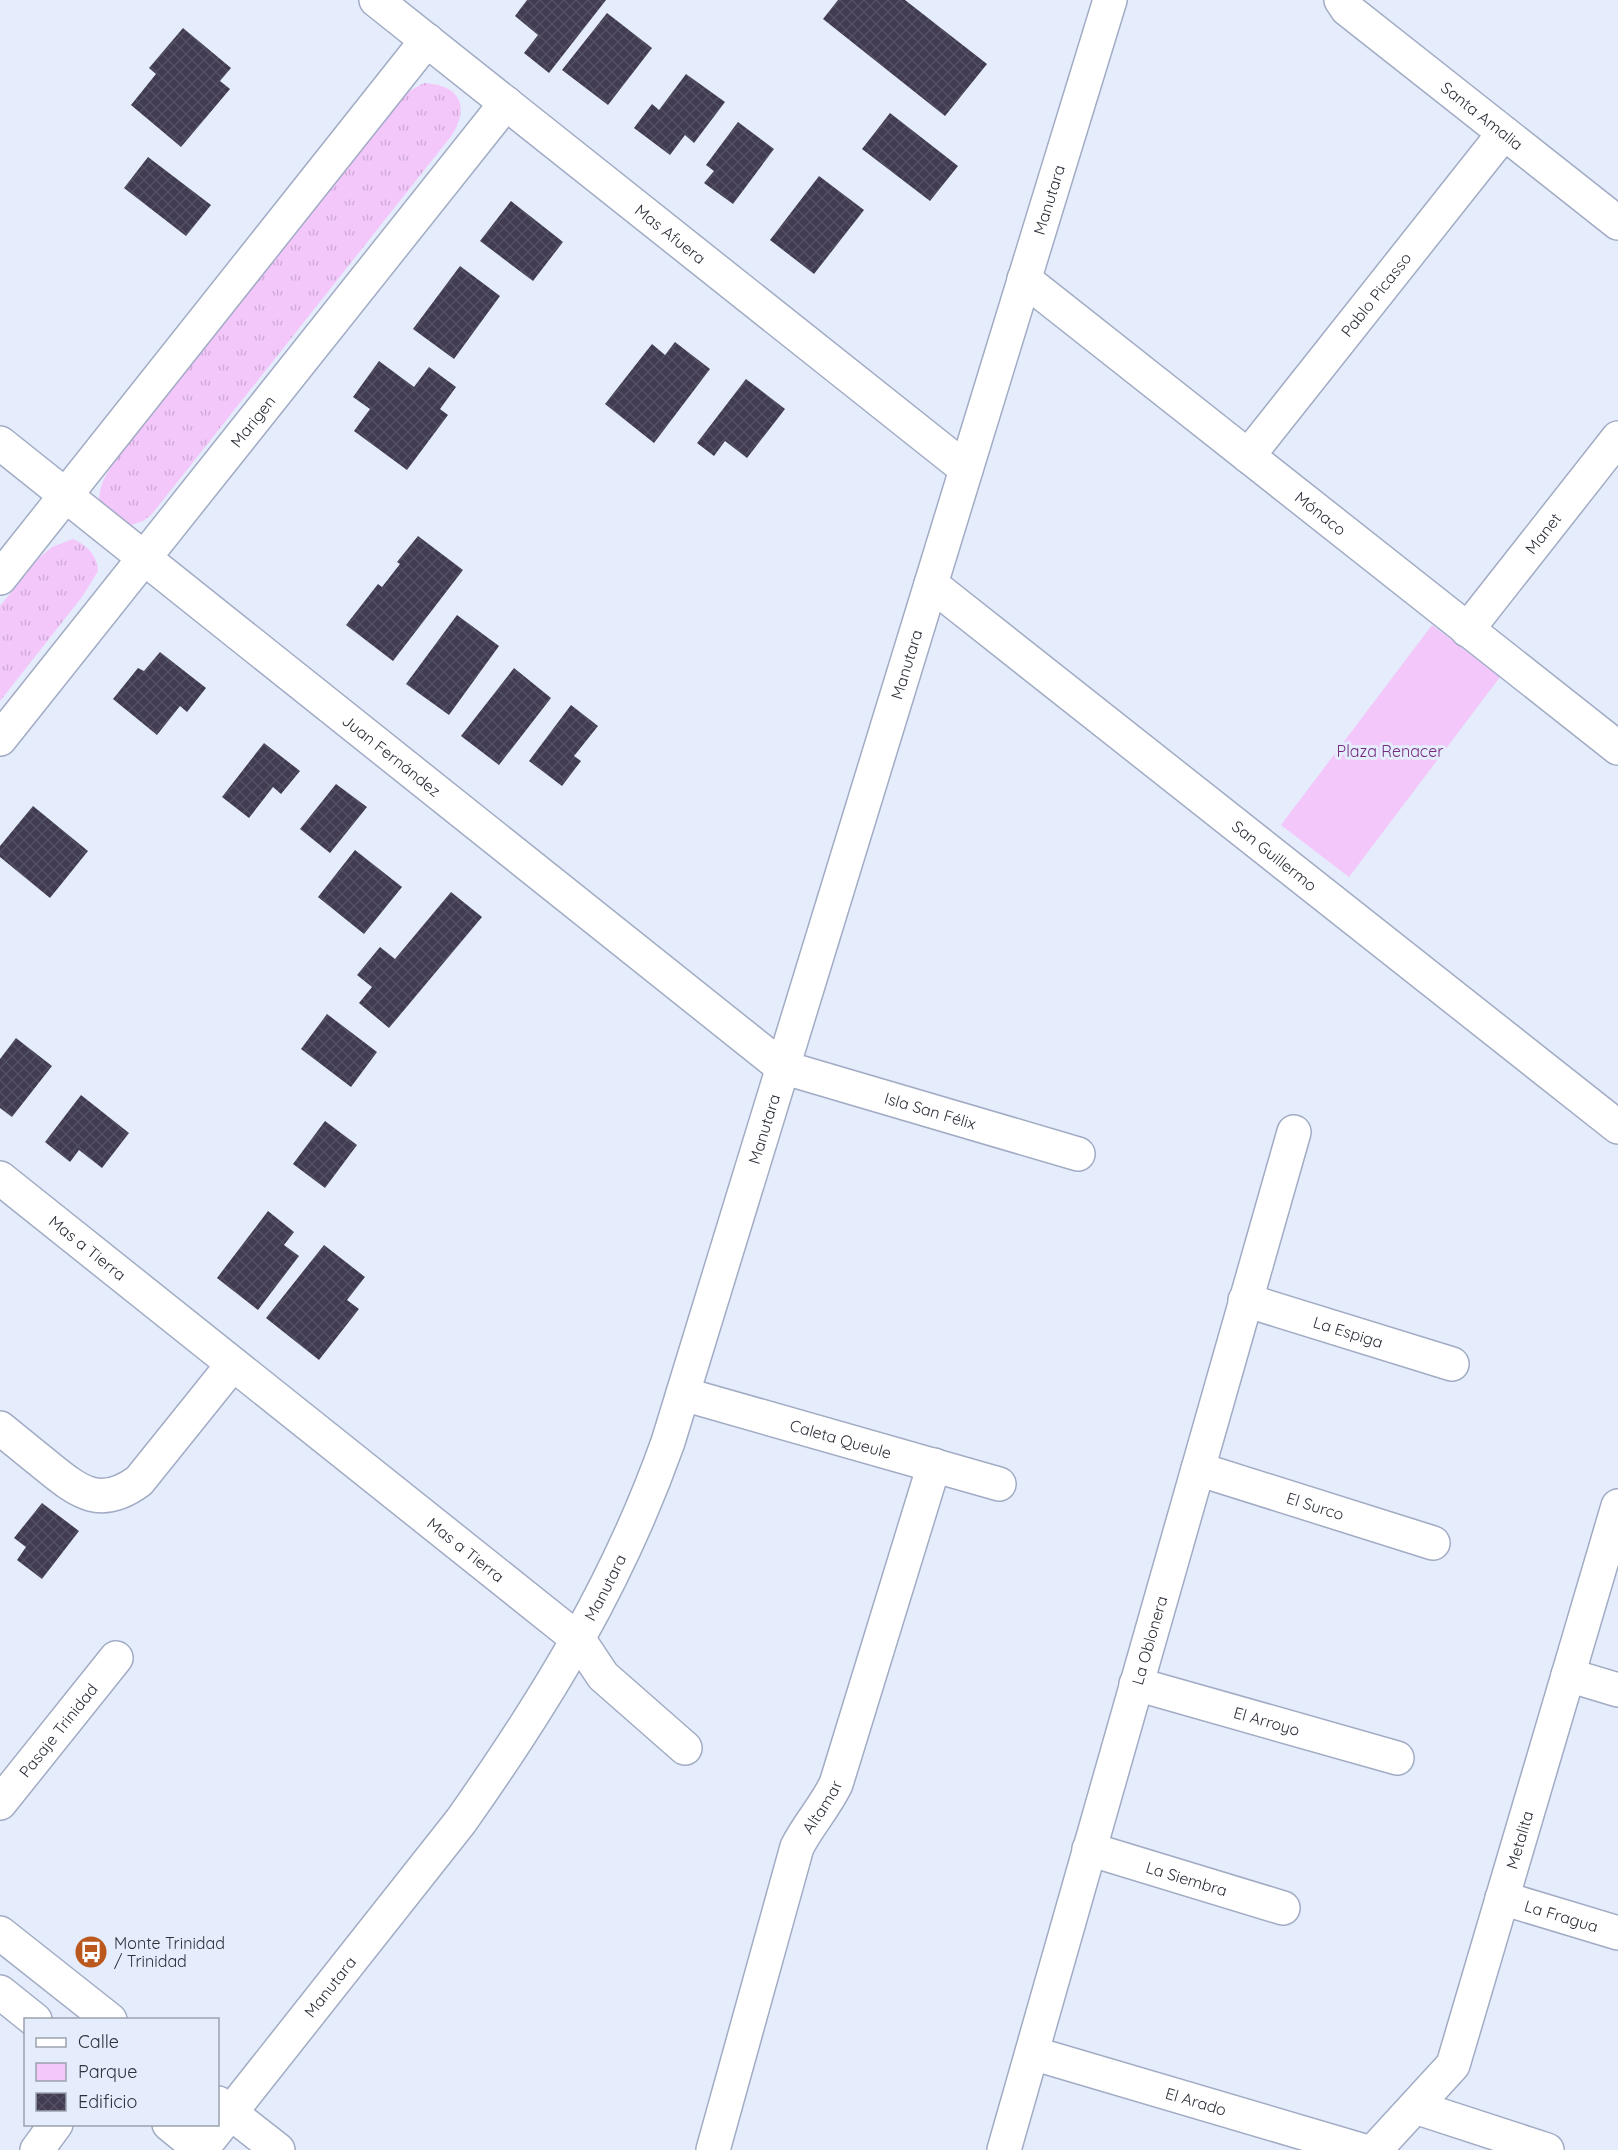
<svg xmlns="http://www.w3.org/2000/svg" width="1618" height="2150" font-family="Quicksand,sans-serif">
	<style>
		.grass { fill: url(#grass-tufts) }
		.park { fill: #f4c7fb }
		.building { fill: url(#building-cross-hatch) }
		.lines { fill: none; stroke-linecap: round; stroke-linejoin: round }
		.minor-casing { stroke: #a1acc4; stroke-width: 36 }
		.major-casing { stroke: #a1acc4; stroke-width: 36 }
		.minor { stroke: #fff; stroke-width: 33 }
		.major { stroke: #fff; stroke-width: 33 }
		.labels { text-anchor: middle; stroke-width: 6; stroke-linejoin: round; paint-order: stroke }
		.street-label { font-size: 16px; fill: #2c303a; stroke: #e5ecfc }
		.park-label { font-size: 16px; fill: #742b7f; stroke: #e5ecfc }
		.poi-label { font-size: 16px; fill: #2c303a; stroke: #e5ecfc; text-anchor: start }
	</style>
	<defs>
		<pattern id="grass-tufts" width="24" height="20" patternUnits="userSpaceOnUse" patternTransform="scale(1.5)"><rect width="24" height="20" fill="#f4c7fb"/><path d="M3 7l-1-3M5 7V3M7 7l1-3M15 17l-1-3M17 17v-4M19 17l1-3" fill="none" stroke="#d1abd8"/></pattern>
		<pattern id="building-cross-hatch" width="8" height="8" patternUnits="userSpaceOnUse" patternTransform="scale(1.5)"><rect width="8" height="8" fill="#413c52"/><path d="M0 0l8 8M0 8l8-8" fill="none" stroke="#545063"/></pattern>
	</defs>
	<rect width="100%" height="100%" fill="#e5ecfc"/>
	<path class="grass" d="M424,83c34,2 47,21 28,52l-300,379 -9,7 -15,5 -29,-24c0,-15 5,-24 13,-37l294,-372z
		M73,539c15,7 24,16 25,32l-16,26 -82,104v-95l39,-48 13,-11z"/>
	<path class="park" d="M1432,625l68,52 -151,200 -68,-52z"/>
	<path class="building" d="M527,0h79l-57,73 -25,-20 14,-18 -23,-19z
		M838,0h67l82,64 -42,52 -122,-97z
		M607,13l45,35 -44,57 -46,-35z
		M183,28l48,40 -11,13 10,8 -49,58 -50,-42 25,-31 -7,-6z
		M686,74l39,28 -31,41 -9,-8 -15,20 -36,-27 18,-24 7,6z
		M890,113l68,53 -28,35 -68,-52z
		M738,122l36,27 -41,55 -29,-21 10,-12 -8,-6z
		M148,157l63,48 -25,31 -62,-48z
		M819,176l45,34 -50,64 -44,-34z
		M511,201l52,41 -30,39 -53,-40z
		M460,266l40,30 -46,63 -41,-30z
		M675,342l35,27 -56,74 -49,-39 47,-60 13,11z
		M379,361l35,26 15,-20 27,20 -16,22 8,6 -41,55 -53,-39 16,-22 -17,-12z
		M746,379l39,30 -38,49 -22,-17 -11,15 -17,-13z
		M418,536l45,34 -70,91 -47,-36 32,-41 4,3 18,-23 -3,-2z
		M457,615l42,31 -50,69 -43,-31z
		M160,652l46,36 -19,24 -7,-6 -23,29 -44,-36 25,-31 6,3z
		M514,668l37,30 -52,67 -38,-29z
		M571,705l27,21 -24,30 7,5 -19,25 -33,-25z
		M264,743l36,28 -19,23 -8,-7 -24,31 -27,-21z
		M336,784l31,23 -37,46 -30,-24z
		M33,806l55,45 -38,47 -50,-41v-11z
		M355,850l47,37 -38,47 -46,-37z
		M451,892l31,25 -93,111 -30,-25 13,-16 -15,-12 23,-28 15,12z
		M327,1014l50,38 -26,35 -50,-38z
		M16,1038l36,28 -40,51 -12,-9v-49z
		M81,1095l48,38 -27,35 -23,-18 -9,12 -25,-20z
		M325,1121l32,24 -32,43 -32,-24z
		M268,1211l26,21 -10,13 15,11 -41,54 -41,-32z
		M324,1245l41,32 -18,23 12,9 -40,51 -53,-42z
		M42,1503l37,28 -37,48 -25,-19 9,-13 -12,-9z"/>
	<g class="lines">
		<defs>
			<g id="minor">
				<path id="s1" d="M376,0l590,469"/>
				<path id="s2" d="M1341,0l6,9 271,214"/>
				<path id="s3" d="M1024,279l594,469"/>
				<path id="s4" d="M0,443l782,624 296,87"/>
				<path id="s5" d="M1248,456l256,-323"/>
				<path d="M0,578l427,-538"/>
				<path id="s6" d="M931,584l687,543"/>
				<path id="s7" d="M1467,630l151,-192"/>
				<path id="s8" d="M0,739l506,-636"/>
				<path id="s9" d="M0,1178l579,462 24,36 82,72"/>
				<path id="s10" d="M1245,1300l207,64"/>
				<path id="s11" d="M683,1394l316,90"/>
				<path d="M0,1428c16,13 32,26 48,39 32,26 53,42 91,14l94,-117"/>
				<path id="s12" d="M1198,1469l235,74"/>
				<path d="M1568,1675l50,15"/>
				<path id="s13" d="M1136,1684l261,74"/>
				<path id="s14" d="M0,1803l116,-145"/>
				<path id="s15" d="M1089,1849l194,59"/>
				<path id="s16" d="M1502,1898l116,35"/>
				<path id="s17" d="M1032,2053l329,97"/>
				<path d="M1415,2107l132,43"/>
				<path d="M37,2150l19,-26"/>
				<path id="s18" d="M713,2150l84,-303c11,-22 28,-40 39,-63l98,-319"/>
				<path id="s19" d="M1004,2150l290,-1018"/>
				<path id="s20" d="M1375,2150l78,-85 165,-559"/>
			</g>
			<g id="major">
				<path d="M0,1933l110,87"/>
				<path d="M0,1992l35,28"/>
				<path d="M218,2103l60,47"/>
				<path d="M169,2124l32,26"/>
				<path id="s21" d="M201,2150l260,-329c86,-122 157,-238 207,-379l442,-1442"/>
			</g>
		</defs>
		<use href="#minor" class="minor-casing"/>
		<use href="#major" class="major-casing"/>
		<use href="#minor" class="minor"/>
		<use href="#major" class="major"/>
	</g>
	<defs>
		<symbol id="bus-disc" viewBox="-11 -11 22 22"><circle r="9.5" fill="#ba581e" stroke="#e5ecfc"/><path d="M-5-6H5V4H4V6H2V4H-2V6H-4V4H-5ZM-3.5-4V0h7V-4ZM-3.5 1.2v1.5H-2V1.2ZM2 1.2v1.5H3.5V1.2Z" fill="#fff"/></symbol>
	</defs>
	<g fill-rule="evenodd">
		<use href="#bus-disc" x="72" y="1933" width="38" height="38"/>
	</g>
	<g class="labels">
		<g class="street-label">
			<text dy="6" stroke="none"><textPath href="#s2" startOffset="183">Santa Amalia</textPath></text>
			<text dy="6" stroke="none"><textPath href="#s21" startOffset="2152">Manutara</textPath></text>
			<text dy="6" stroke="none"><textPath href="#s1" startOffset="376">Mas Afuera</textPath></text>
			<text dy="6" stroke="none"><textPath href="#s5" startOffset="206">Pablo Picasso</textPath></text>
			<text dy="6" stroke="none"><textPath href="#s8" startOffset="406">Marigen</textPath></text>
			<text dy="6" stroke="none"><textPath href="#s3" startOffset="378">Mónaco</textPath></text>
			<text dy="6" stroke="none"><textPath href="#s7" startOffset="123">Manet</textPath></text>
			<text dy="6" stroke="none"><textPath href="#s21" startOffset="1666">Manutara</textPath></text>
			<text dy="6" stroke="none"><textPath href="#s4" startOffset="501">Juan Fernández</textPath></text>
			<text dy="6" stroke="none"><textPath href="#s6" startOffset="438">San Guillermo</textPath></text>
			<text dy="6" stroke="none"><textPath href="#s4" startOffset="1155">Isla San Félix</textPath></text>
			<text dy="6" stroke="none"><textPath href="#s21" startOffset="1180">Manutara</textPath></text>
			<text dy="6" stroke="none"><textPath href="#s9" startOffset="112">Mas a Tierra</textPath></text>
			<text dy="6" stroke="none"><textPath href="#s10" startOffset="108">La Espiga</textPath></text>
			<text dy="6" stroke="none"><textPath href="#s11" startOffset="164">Caleta Queule</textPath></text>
			<text dy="6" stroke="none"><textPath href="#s12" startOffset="123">El Surco</textPath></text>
			<text dy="6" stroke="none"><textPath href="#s9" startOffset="596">Mas a Tierra</textPath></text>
			<text dy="6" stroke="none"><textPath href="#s21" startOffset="694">Manutara</textPath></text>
			<text dy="6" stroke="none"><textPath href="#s19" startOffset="530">La Oblonera</textPath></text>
			<text dy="6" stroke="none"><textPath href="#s13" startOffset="136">El Arroyo</textPath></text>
			<text dy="6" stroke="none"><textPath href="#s14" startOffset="93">Pasaje Trinidad</textPath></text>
			<text dy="6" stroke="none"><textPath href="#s18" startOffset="362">Altamar</textPath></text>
			<text dy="6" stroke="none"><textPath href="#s20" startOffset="350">Metalita</textPath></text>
			<text dy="6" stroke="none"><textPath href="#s15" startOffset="102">La Siembra</textPath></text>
			<text dy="6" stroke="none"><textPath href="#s16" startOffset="62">La Fragua</textPath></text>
			<text dy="6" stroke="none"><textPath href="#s21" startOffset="208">Manutara</textPath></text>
			<text dy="6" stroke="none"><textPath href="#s17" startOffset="171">El Arado</textPath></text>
		</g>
		<g class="park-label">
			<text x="1390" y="757">Plaza Renacer</text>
		</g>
		<g class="poi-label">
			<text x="114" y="1949">Monte Trinidad<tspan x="114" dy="18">/ Trinidad</tspan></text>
		</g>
	</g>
	<rect x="24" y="2018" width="195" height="108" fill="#e5ecfc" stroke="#9ba1ae" stroke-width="1.5"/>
	<rect x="36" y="2038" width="30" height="9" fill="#ffffff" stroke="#9ba1ae" stroke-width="1.5"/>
	<text x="78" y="2048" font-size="18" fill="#2c303a">Calle</text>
	<rect x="36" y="2063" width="30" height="18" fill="#f4c7fb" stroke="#9ba1ae" stroke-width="1.5"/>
	<text x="78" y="2078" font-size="18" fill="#2c303a">Parque</text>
	<rect x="36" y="2093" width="30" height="18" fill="url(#building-cross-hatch)" stroke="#9ba1ae" stroke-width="1.5"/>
	<text x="78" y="2108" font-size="18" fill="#2c303a">Edificio</text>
</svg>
